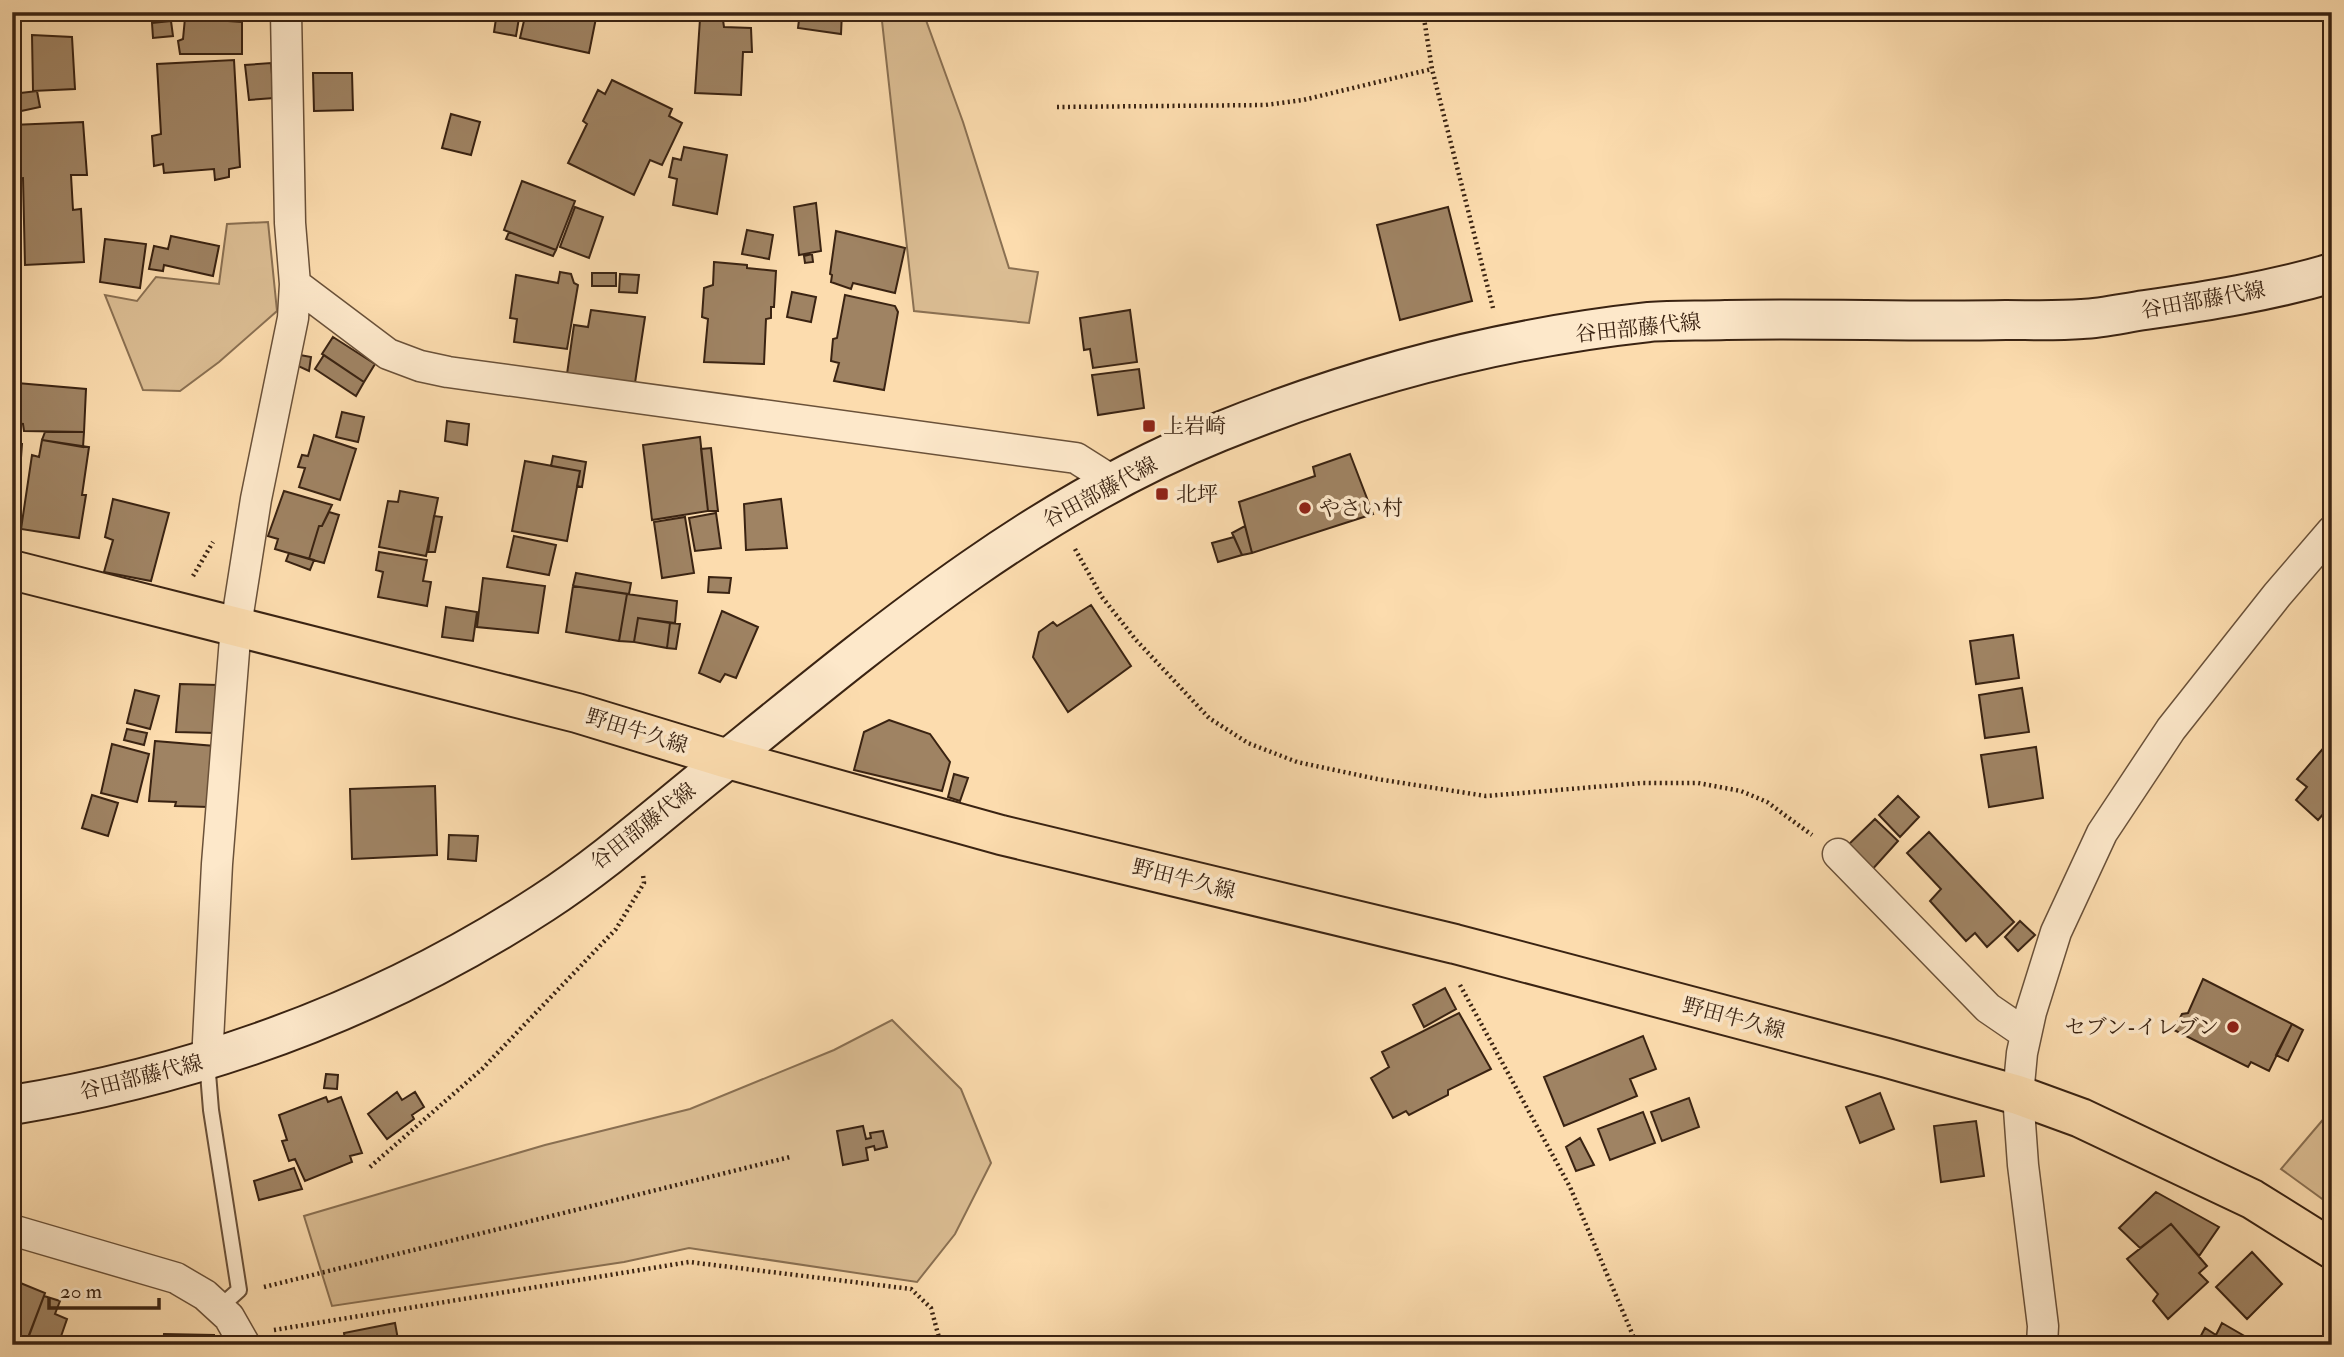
<svg xmlns="http://www.w3.org/2000/svg" width="2344" height="1357" font-family="'IM FELL Double Pica','Noto Serif JP',serif">
	<style>
		.green { fill: #dbbd93; stroke: #8a7052; stroke-width: 2 }
		.building { fill: #9f8363; stroke: #3a2312; stroke-width: 2 }
		.lines { fill: none; stroke-linecap: round; stroke-linejoin: round }
		.service-casing { stroke: #6a5139; stroke-width: 18 }
		.minor-casing { stroke: #6a5139; stroke-width: 33 }
		.secondary-casing { stroke: #3a2312; stroke-width: 42 }
		.primary-casing { stroke: #3a2312; stroke-width: 42 }
		.path { stroke: #3a2312; stroke-width: 4.5; stroke-dasharray: 2 3.5; stroke-linecap: butt }
		.service { stroke: #fde8ca; stroke-width: 14 }
		.minor { stroke: #fde8ca; stroke-width: 30 }
		.secondary { stroke: #fde8ca; stroke-width: 38 }
		.primary { stroke: #fcdcae; stroke-width: 38 }
		.poi-dot { fill: #8f2418; stroke: #fde8ca; stroke-width: 2.5 }
		.labels { text-anchor: middle; stroke-width: 7; stroke-linejoin: round; paint-order: stroke }
		.street-label { font-size: 21px; fill: #3a2312; stroke: #fde8ca }
		.poi-label { font-size: 21px; fill: #3a2312; stroke: #fde8ca; text-anchor: start }
	</style>
	<rect width="100%" height="100%" fill="#fcdcae"/>
	<filter id="stains"><feTurbulence type="fractalNoise" baseFrequency=".00286" numOctaves="4"/><feColorMatrix values="0 0 0 0 .2 0 0 0 0 .09 0 0 0 0 .02 0 0 0 .5 -.17"/></filter>
	<radialGradient id="worn" r=".72"><stop offset=".6" stop-color="#630" stop-opacity="0"/><stop offset="1" stop-color="#630" stop-opacity=".3"/></radialGradient>
	<path class="green" d="M881,12h42l40,110 46,146 29,4 -9,51 -115,-12z
		M268,222l9,89 -58,51 -39,29 -37,-1 -38,-95 32,6 19,-24 63,7 8,-60z
		M892,1020l69,69 30,74 -36,71 -38,48 -228,-34 -65,14 -292,44 -28,-90 241,-71 145,-36 144,-59z
		M2332,1109v97l-51,-37z"/>
	<path class="building" d="M497,12h23l-4,24 -22,-4z
		M526,12h56l-1,3 15,3 -7,35 -69,-15z
		M675,12h65v9l-65,-3z
		M800,12h42l-1,22 -43,-6z
		M185,18l57,4v32h-62l-2,-13 5,-2z
		M700,19l23,1 1,7 27,1 1,24h-9l-2,43 -46,-2z
		M171,21l2,15 -20,2 -1,-15z
		M32,35l40,2 3,52 -42,2z
		M234,60l6,107 -11,2v8l-14,3 -1,-11 -50,4 -1,-9 -9,2 -2,-30 9,-2 -4,-70z
		M271,63l3,35 -25,2 -4,-35z
		M313,73h39l1,37 -39,1z
		M612,80l60,29 -3,7 13,7 -20,42 -12,-5 -16,35 -66,-32 19,-39 -4,-3 15,-31 7,4z
		M37,91l3,16 -28,6v-19z
		M451,114l29,8 -9,33 -29,-7z
		M83,122l4,53h-16l2,35 8,-1 3,53 -59,3 -2,-87 -9,1 -2,-54z
		M684,147l43,8 -10,59 -44,-9 4,-26 -8,-2 4,-19 8,2z
		M522,181l53,20 -19,49 -52,-20z
		M816,203l5,48 -22,4 -5,-48z
		M575,207l28,10 -14,41 -29,-11z
		M1448,207l24,94 -72,19 -23,-95z
		M747,230l26,5 -4,24 -27,-5z
		M836,231l69,17 -10,45 -42,-10 -2,6 -20,-7 1,-7 -2,-1z
		M509,232l47,18 -3,6 -47,-17z
		M171,236l48,10 -6,30 -49,-11 -1,6 -14,-2 5,-23 14,3z
		M105,239l41,5 -6,44 -40,-6z
		M812,254l1,8 -8,1 -1,-7z
		M714,262l33,3v3l29,3 -2,36h-3v11l-5,1 -2,45 -60,-2 4,-43 -6,-2 2,-29 9,-3z
		M560,272l11,2 3,9 4,2 -11,64 -53,-7 3,-23 -7,-1 6,-43 42,8z
		M592,273h24v13h-24z
		M620,274l19,1 -2,18 -18,-1z
		M792,292l24,5 -5,25 -24,-5z
		M845,295l50,11 3,6 -14,78 -50,-9 5,-18 -8,-2 2,-22 4,-1z
		M591,310l54,7 -10,66 -68,-9 7,-49 14,2z
		M1130,310l7,52 -44,6 -3,-19 -6,1 -4,-32z
		M333,337l42,27 -11,18 -42,-28z
		M300,355l11,2 -2,14 -11,-5z
		M324,355l40,27 -8,14 -41,-27z
		M1139,369l5,39 -46,7 -6,-40z
		M17,383l69,6 -2,43 -60,-1 -1,-7 -9,-1z
		M342,412l22,5 -6,25 -22,-5z
		M447,421l22,3 -2,21 -22,-4z
		M45,432h39l-1,15 -41,-7z
		M314,435l42,14 -16,51 -41,-13 6,-19 -7,-1 4,-12 6,1z
		M700,437l8,74 -56,9 -9,-75z
		M42,440l47,7 -7,48h4l-7,43 -58,-9 11,-74 7,2z
		M12,444h10l-1,14 -9,-1z
		M711,448l7,63h-10l-7,-62z
		M1350,454l23,60 -121,39 -13,-51 76,-26 -2,-9z
		M553,456l33,6 -4,25 -5,-1 3,-15 -29,-5z
		M525,461l55,10 -13,70 -55,-10z
		M284,491l48,14 -10,21h-3l-10,33 -34,-10 3,-10 -10,-3z
		M400,491l38,7 -12,58 -47,-9 9,-46 10,1z
		M113,499l56,14 -18,68 -47,-9 9,-32 -8,-3z
		M781,499l6,49 -41,2 -2,-46z
		M329,512l10,3 -15,48 -15,-4 10,-33h3z
		M716,513l5,35 -26,3 -6,-33z
		M434,516l8,1 -7,35h-7z
		M685,517l9,56 -32,5 -8,-56z
		M1245,526l7,27 -10,2 -10,-22z
		M514,536l42,9 -7,30 -42,-8z
		M1234,537l8,18 -24,7 -6,-19z
		M379,552l48,8 -4,21 8,1 -4,24 -49,-9 5,-25 -7,-2z
		M289,553l25,7 -4,10 -24,-9z
		M576,573l55,10 -2,11 -56,-8z
		M709,577l22,1 -2,15 -21,-1z
		M483,578l62,8 -7,47 -61,-6z
		M573,586l54,8 -8,47 -53,-9z
		M627,594l50,7 -2,22 -37,-5 -4,24 -15,-1z
		M1091,605l40,61 -63,46 -35,-55 6,-25 14,-10 4,4z
		M446,607l31,5 -4,29 -31,-4z
		M722,611l36,16 -22,51 -11,-4 -5,8 -21,-9z
		M638,618l32,5 -3,25 -33,-6z
		M670,623l10,1 -4,25 -9,-1z
		M2013,635l6,43 -43,6 -6,-43z
		M180,684l38,1 -3,48 -39,-1z
		M2022,688l7,44 -44,6 -6,-43z
		M135,690l24,6 -9,33 -23,-6z
		M889,720l41,14 20,28 -8,29 -88,-21 10,-38z
		M127,729l20,4 -3,12 -20,-5z
		M2332,738v66l-14,16 -22,-20 11,-13 -10,-8z
		M155,741l60,5 -6,61 -34,-1 1,-4 -27,-1z
		M112,744l37,10 -12,48 -36,-9z
		M2036,747l7,51 -54,9 -8,-52z
		M954,774l14,4 -8,23 -12,-4z
		M435,786l2,69 -85,4 -2,-70z
		M92,795l26,8 -10,33 -26,-8z
		M1898,796l21,21 -19,20 -21,-22z
		M1875,819l23,22 -28,31 -24,-25z
		M1929,832l85,90 -27,25 -12,-14 -9,8 -36,-40 11,-12 -34,-36z
		M449,835l29,1 -2,25 -28,-2z
		M2020,921l15,14 -17,16 -13,-14z
		M2203,979l89,45 -23,47 -18,-9 -3,5 -74,-37 8,-16 6,-1z
		M1445,988l11,21 -32,18 -11,-22z
		M1459,1013l32,56 -43,21v5l-39,20 -3,-4 -13,7 -22,-40 18,-11 -7,-15z
		M2292,1024l11,6 -15,31 -12,-6z
		M1643,1036l13,33 -26,10 7,17 -73,30 -20,-49z
		M326,1074l12,1 -1,14 -13,-1z
		M397,1092l5,8 13,-8 9,15 -12,8 2,4 -27,20 -19,-25z
		M1880,1093l14,36 -34,14 -14,-36z
		M326,1097l2,5 13,-5 21,56 -12,3 2,6 -47,19 -10,-22 -6,2 -7,-20 5,-1 -8,-25z
		M1689,1098l10,29 -37,14 -11,-29z
		M1643,1112l12,31 -45,17 -12,-31z
		M1976,1121l8,55 -43,6 -7,-56z
		M863,1126l3,13 5,-1 -1,-5 13,-2 4,16 -12,3 -1,-4 -8,2 2,12 -25,5 -6,-34z
		M1580,1138l14,27 -18,6 -10,-24z
		M294,1168l8,21 -43,11 -5,-19z
		M2156,1192l63,35 -20,29 -28,-32 -31,24 -21,-20z
		M2171,1224l36,42 -8,7 9,9 -40,37 -15,-18 5,-7 -31,-35z
		M2252,1252l30,32 -35,35 -31,-32z
		M18,1282l27,11 -18,47 -15,-5v-42z
		M44,1296l16,5 -5,13 12,5 -9,26h-14l-15,-9z
		M395,1323l4,22h-53l-2,-12z
		M2222,1323l38,22h-64l9,-17 11,7z
		M164,1334l50,1v10h-51z
		M12,1335l15,5 -3,5h-5l-7,-3z"/>
	<g class="lines">
		<defs>
			<path id="service" d="M207,1061l4,49 28,180 -20,18"/>
			<path id="minor" d="M295,284l93,70 32,12 28,6 628,86 38,24
				M1838,854l150,154 38,26
				M207,1061l10,-197 19,-238 20,-127 37,-181 2,-34 -5,-61 -4,-211
				M12,1230l164,48 29,17 24,22 16,28
				M2042,1345l1,-19 -20,-161 -5,-70 4,-42 9,-41 25,-80 46,-99 69,-104 106,-134 55,-64"/>
			<path id="secondary" d="M12,1105c190,-31 370,-97 531,-202 60,-39 115,-88 171,-133 158,-128 314,-261 505,-338 138,-56 283,-94 430,-110 25,-2 51,-1 77,-2 93,-2 186,2 280,0 25,0 51,1 76,-1 21,-1 42,-6 63,-9 63,-9 126,-19 187,-37"/>
			<path id="primary" d="M12,570l565,143 151,46 273,76 454,109 432,114 131,37 63,23 171,81 80,50"/>
		</defs>
		<use href="#service" class="service-casing"/>
		<use href="#minor" class="minor-casing"/>
		<use href="#secondary" class="secondary-casing"/>
		<use href="#primary" class="primary-casing"/>
		<path class="path" d="M1423,12l9,57 61,239
			M1057,107l208,-2 38,-5 129,-31
			M1075,549l27,48 34,43 73,78 39,25 49,19 80,17 109,17 156,-13h56l43,8 26,11 45,33
			M193,576l20,-34
			M1460,985l110,202 67,158
			M370,1167l112,-98 134,-140 28,-46 -1,-8
			M264,1287l526,-130
			M274,1330l415,-68 222,27 20,19 10,37"/>
		<use href="#service" class="service"/>
		<use href="#minor" class="minor"/>
		<use href="#secondary" class="secondary"/>
		<use href="#primary" class="primary"/>
	</g>
	<g class="poi-dot">
		<rect x="1142" y="419" width="14" height="14" rx="3.5"/>
		<rect x="1155" y="487" width="14" height="14" rx="3.5"/>
		<circle cx="1305" cy="508" r="7"/>
		<circle cx="2233" cy="1027" r="7"/>
	</g>
	<g class="labels">
		<g class="street-label">
			<text transform="translate(2203 300) rotate(-10)" y="7">谷田部藤代線</text>
			<text transform="translate(1638 328) rotate(-6)" y="7">谷田部藤代線</text>
			<text transform="translate(1100 492) rotate(-28)" y="7">谷田部藤代線</text>
			<text transform="translate(637 731) rotate(17)" y="7">野田牛久線</text>
			<text transform="translate(643 826) rotate(-38)" y="7">谷田部藤代線</text>
			<text transform="translate(1184 879) rotate(14)" y="7">野田牛久線</text>
			<text transform="translate(1734 1018) rotate(15)" y="7">野田牛久線</text>
			<text transform="translate(141 1077) rotate(-14)" y="7">谷田部藤代線</text>
		</g>
		<g class="poi-label">
			<text x="1163" y="433">上岩崎</text>
			<text x="1176" y="501">北坪</text>
			<text x="1319" y="515">やさい村</text>
			<text x="2219" y="1034" text-anchor="end">セブン-イレブン</text>
		</g>
	</g>
	<rect width="2344" height="1357" fill="none" stroke="#fcdcae" stroke-width="42"/>
	<rect x="14" y="14" width="2316" height="1329" fill="none" stroke="#3a2312" stroke-width="3.5"/>
	<rect x="21" y="21" width="2302" height="1315" fill="none" stroke="#3a2312" stroke-width="2"/>
	<path d="M49 1298v10h110v-10" fill="none" stroke="#3a2312" stroke-width="3.5"/>
	<text x="60" y="1298" font-size="21" fill="#3a2312" stroke="#fde8ca" stroke-width="5" paint-order="stroke">20 m</text>
	<rect width="100%" height="100%" filter="url(#stains)"/>
	<rect width="100%" height="100%" fill="url(#worn)"/>
</svg>
